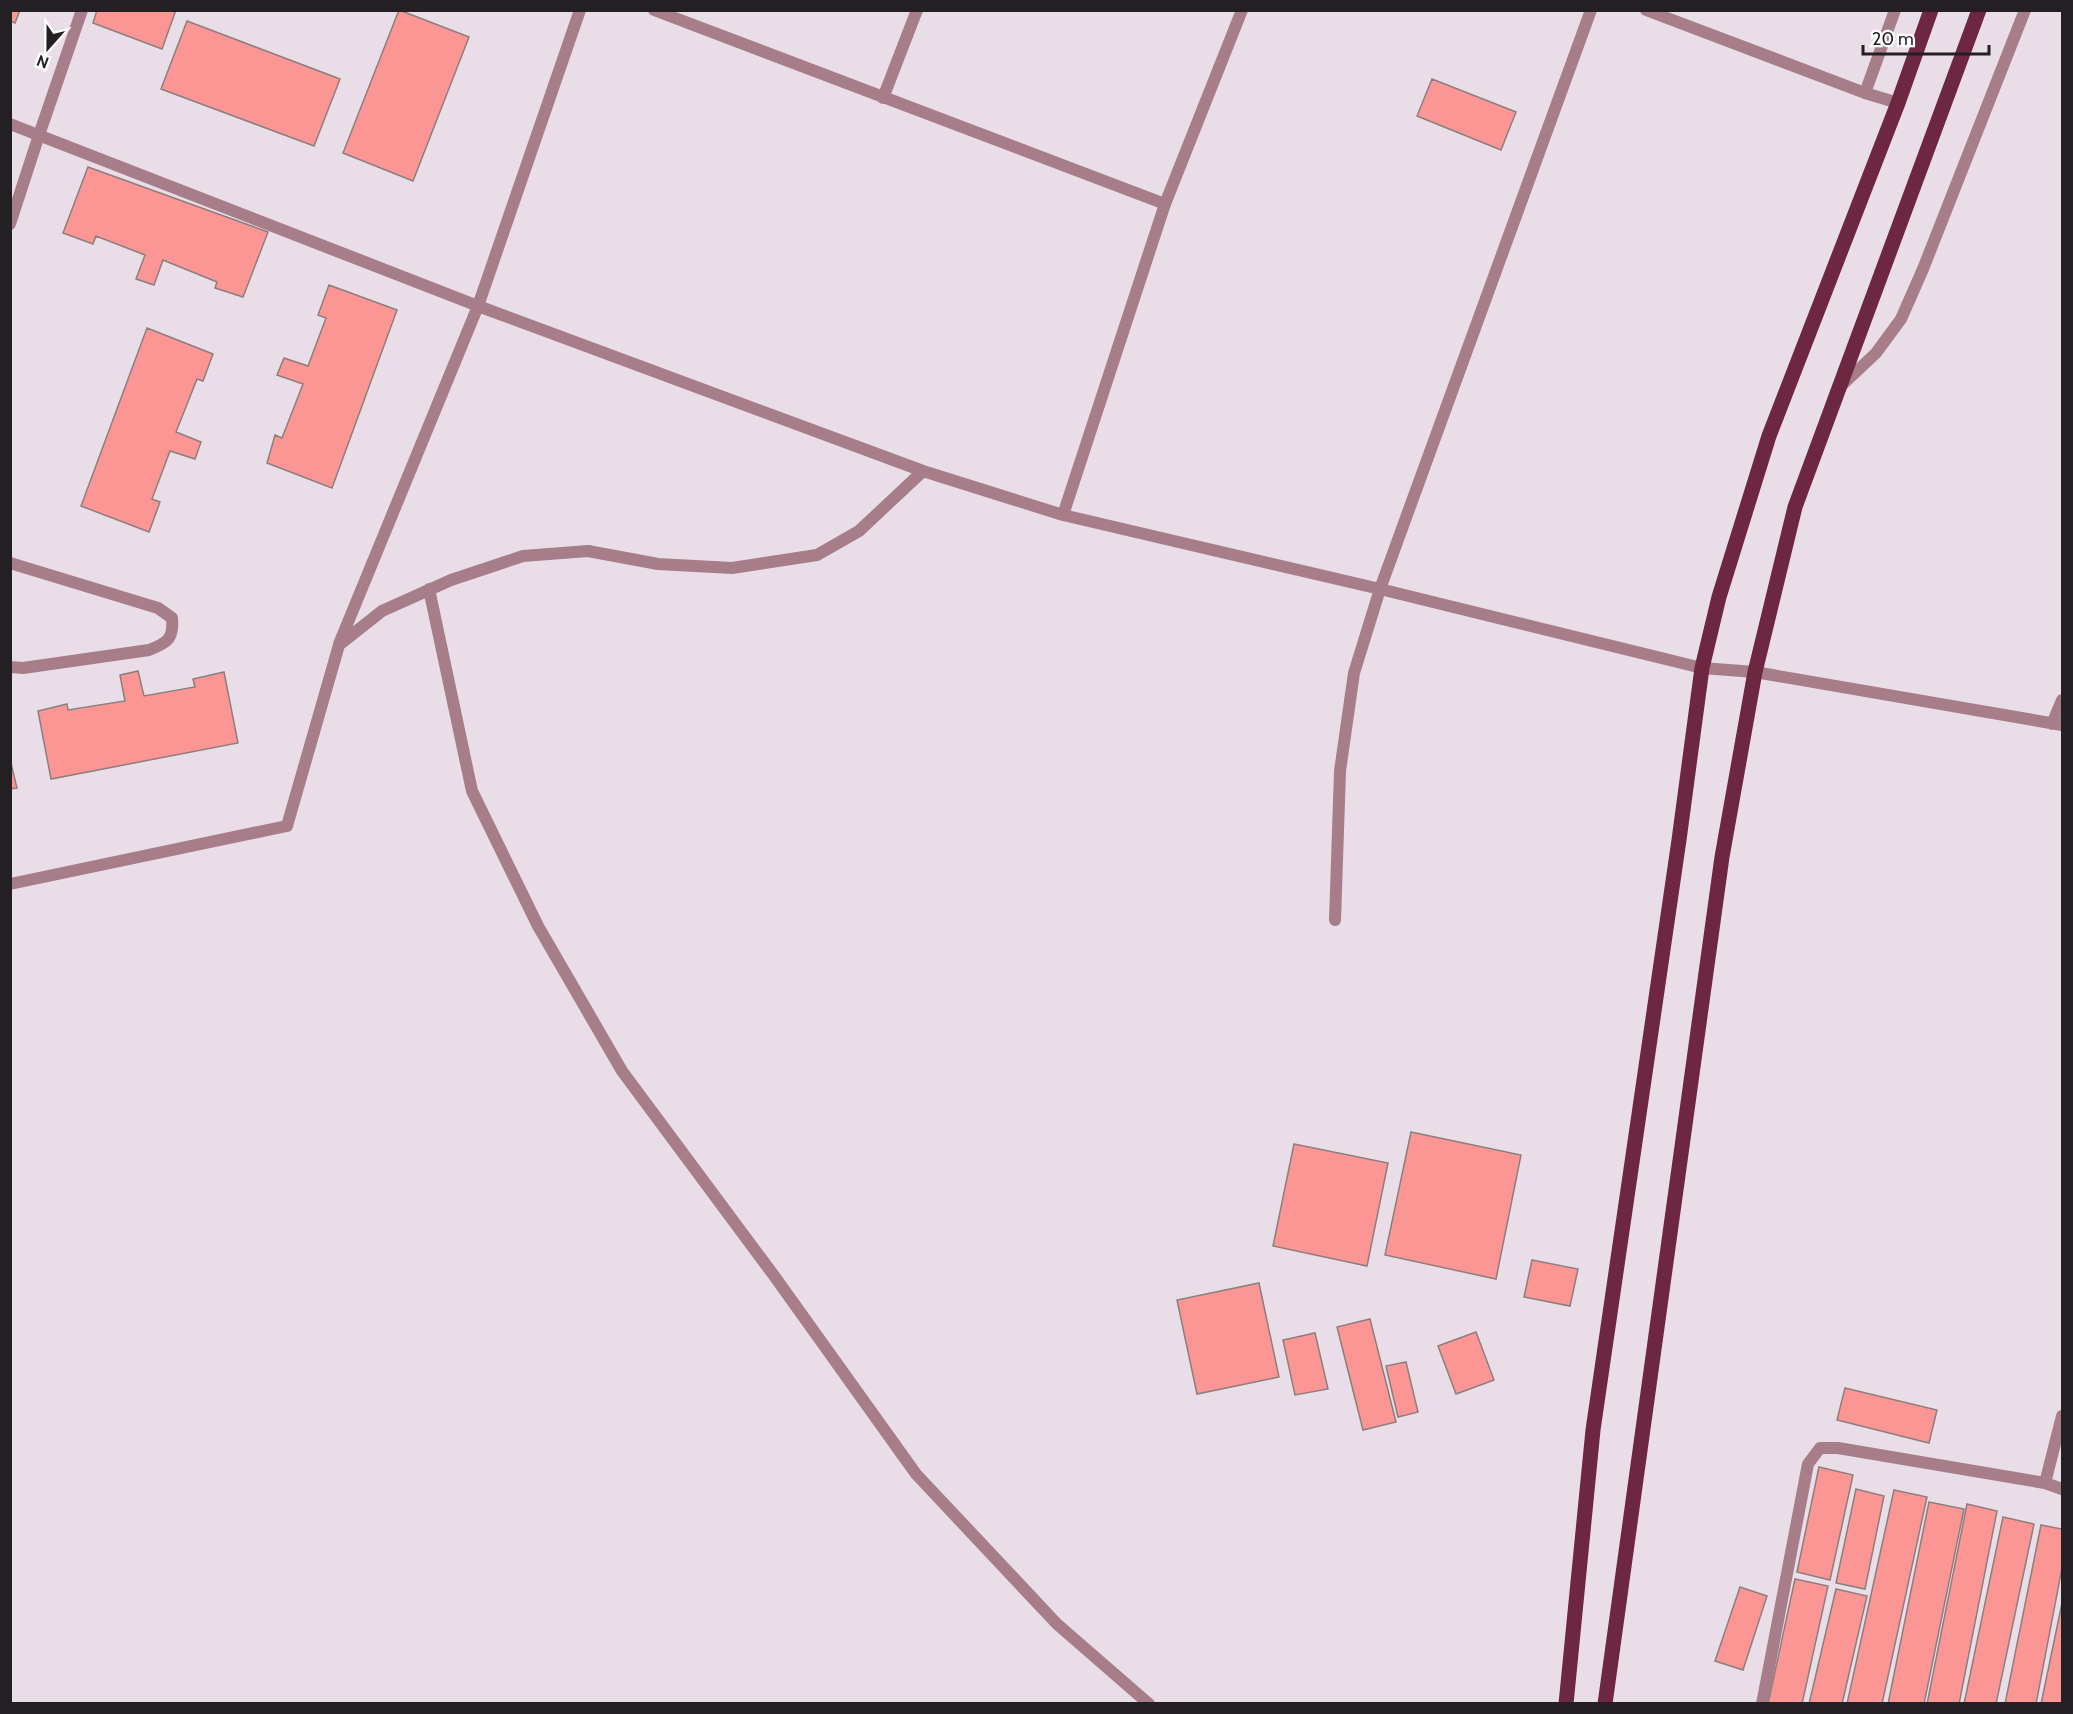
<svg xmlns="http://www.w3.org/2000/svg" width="2073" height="1714" font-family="Cabin,sans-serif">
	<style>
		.building { fill: #fb9695; stroke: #8d7e7e; stroke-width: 1.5 }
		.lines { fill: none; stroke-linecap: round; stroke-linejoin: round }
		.lane { stroke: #a77d89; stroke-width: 12 }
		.street { stroke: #a77d89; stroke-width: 12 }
		.primary { stroke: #6e2741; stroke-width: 15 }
	</style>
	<rect width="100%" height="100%" fill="#e9dee8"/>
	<path class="building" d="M10,10h10l-5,13 -5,-2z
		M97,10h79l-14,39 -69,-26z
		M399,10l70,27 -56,144 -70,-28z
		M187,21l153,58 -26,67 -153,-57z
		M1432,79l84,33 -15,38 -84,-34z
		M88,167l180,65 -25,65 -28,-9 2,-6 -54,-22 -9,25 -18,-6 9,-24 -49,-19 -3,8 -30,-11z
		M329,285l68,25 -65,178 -65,-25 8,-28 7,3 21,-54 -26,-9 7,-17 24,8 18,-48 -8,-3z
		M147,328l66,26 -10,27 -6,-2 -21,53 25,10 -6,17 -25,-8 -18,48 8,3 -11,30 -68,-26z
		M138,671l6,25 51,-9 -2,-8 31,-7 14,71 -187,36 -13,-68 29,-7 1,6 57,-9 -5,-26z
		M10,759l7,29 -7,1z
		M1411,1132l110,23 -25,124 -111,-24z
		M1294,1144l94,19 -21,103 -94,-20z
		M1532,1260l46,9 -8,37 -46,-9z
		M1259,1283l20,94 -82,17 -20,-94z
		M1370,1319l26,103 -33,8 -26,-103z
		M1476,1332l18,48 -38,14 -18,-48z
		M1315,1333l13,56 -33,6 -12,-55z
		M1406,1362l12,50 -20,5 -12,-51z
		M1845,1388l92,22 -8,33 -92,-23z
		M1819,1467l34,8 -23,105 -33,-8z
		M1856,1489l28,7 -19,93 -29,-6z
		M1894,1490l33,7 -45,207h-35z
		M1929,1502l35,7 -40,195h-36z
		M1967,1504l30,7 -38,193h-32z
		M2003,1517l31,7 -38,180h-32z
		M2041,1525l21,4v39l-26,136h-31z
		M1795,1579l33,7 -26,118h-34z
		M1740,1587l27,9 -24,74 -28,-9z
		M1836,1589l31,7 -25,108h-33z
		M2062,1603v101h-21z"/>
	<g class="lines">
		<path class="lane" d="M10,224l29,-89
			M10,563l148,45 14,10c2,21 -5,25 -23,32l-126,18 -13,-1"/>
		<path class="street" d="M580,10l-102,296 445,165 140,44 317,74 322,79 53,4 307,53
			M654,10l511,194
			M1646,10l219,83 33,10
			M1865,93l30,-83
			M883,98l34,-88
			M10,124l468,182 -139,338
			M39,135l43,-125
			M1841,386l35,-33 25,-34 22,-50 102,-259
			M1063,515l102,-311 77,-194
			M429,589l43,202 66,135 84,145 153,206 141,197 141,150 92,80
			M2052,724l10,-24
			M10,884l277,-58 52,-181 43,-34 69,-31 72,-24 65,-5 70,13 74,4 85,-13 42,-24 64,-60
			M1335,920l5,-149 14,-98 26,-84 211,-579
			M2045,1483l17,-67
			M1762,1704l46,-240 12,-16h18l207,35 17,6"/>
		<path class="primary" d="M1566,1704l27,-274 86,-590 23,-172 17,-71 50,-161 129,-333 33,-93
			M1605,1704l117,-847 33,-185 40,-165 184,-497"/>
	</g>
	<rect width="2073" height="1714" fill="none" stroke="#231f22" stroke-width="24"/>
	<g transform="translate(48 48) rotate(201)" stroke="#ffffff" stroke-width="4.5" paint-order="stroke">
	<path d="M0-4.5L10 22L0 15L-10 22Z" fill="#231f22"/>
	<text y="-9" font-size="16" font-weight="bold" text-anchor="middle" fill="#231f22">N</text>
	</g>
	<path d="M1863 45v9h126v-9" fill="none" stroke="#231f22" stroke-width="3"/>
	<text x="1872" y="45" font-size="18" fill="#231f22" stroke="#ffffff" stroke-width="4.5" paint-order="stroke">20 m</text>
</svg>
